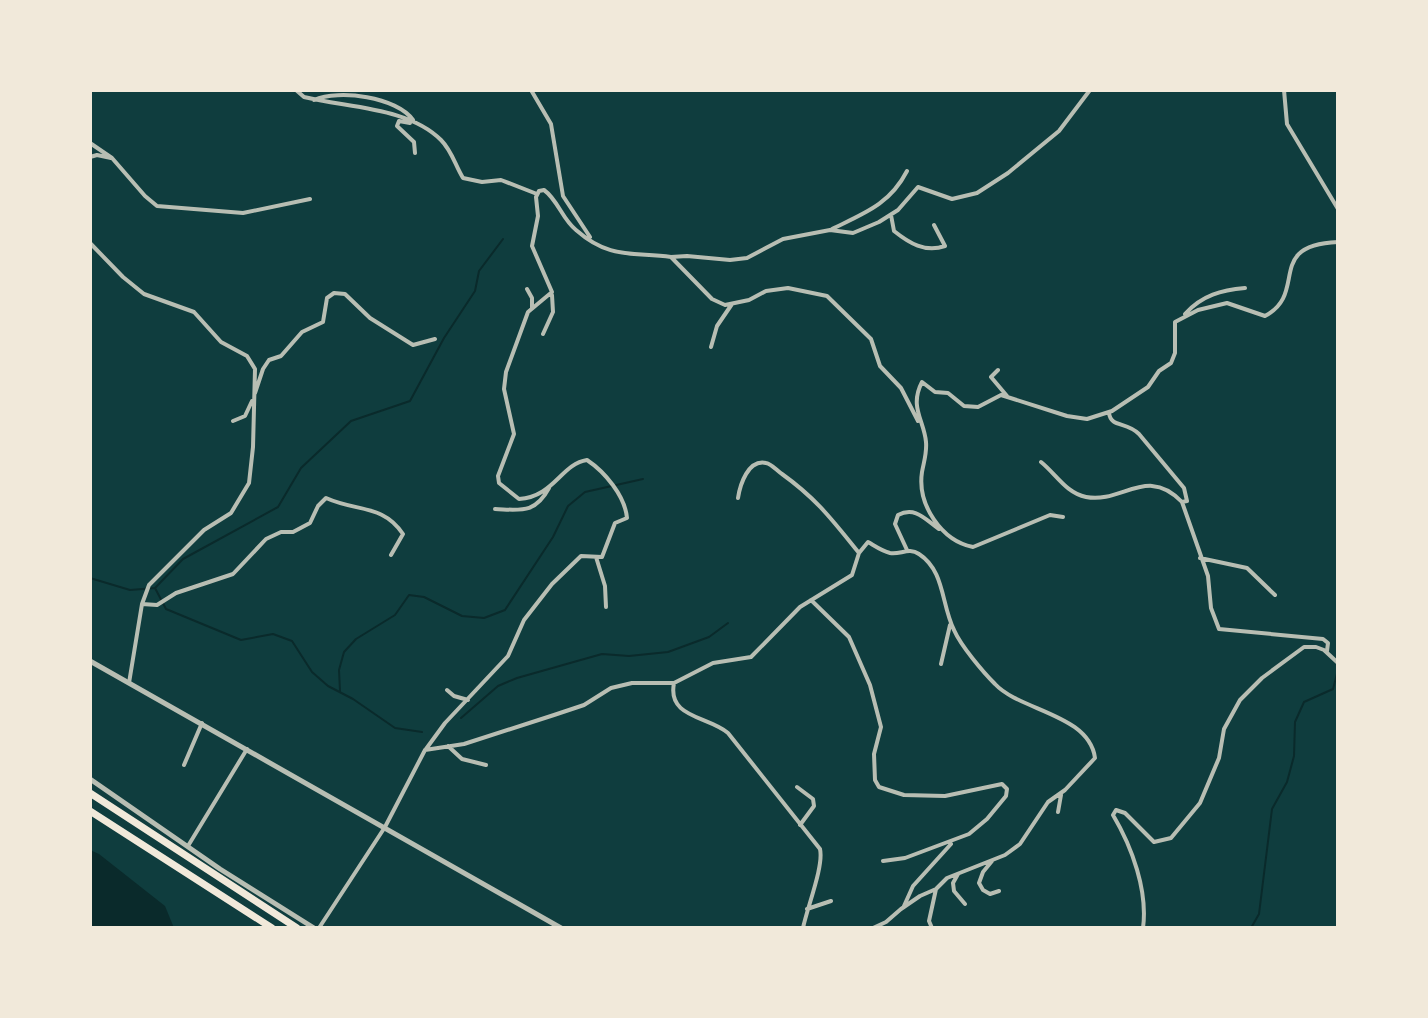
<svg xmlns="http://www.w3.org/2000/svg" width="1428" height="1018" font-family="Poppins,sans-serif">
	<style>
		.water { fill: #0a2a2b }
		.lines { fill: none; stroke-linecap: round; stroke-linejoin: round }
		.stream { stroke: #0a2a2b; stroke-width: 2 }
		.minor { stroke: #b8beb3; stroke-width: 4 }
		.tertiary { stroke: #b8beb3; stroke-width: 5 }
		.trunk { stroke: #f1e9da; stroke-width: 7 }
	</style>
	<rect width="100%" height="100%" fill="#0f3d3e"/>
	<path class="water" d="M90,850l9,4 66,52 9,22h-84z"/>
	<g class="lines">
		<path class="stream" d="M90,578l40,12 25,-2 11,21 75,31 32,-6 19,7 20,31 16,14 25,13 42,29 27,4
			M155,588l28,-29 95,-52 23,-39 50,-47 59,-20 34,-63 31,-47 4,-20 24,-32
			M340,691l-1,-21 5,-18 12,-13 39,-24 14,-20 15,2 38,19 22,2 21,-8 48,-73 15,-31 17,-14 58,-13
			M461,718l37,-32 19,-8 85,-24 27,2 39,-4 41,-15 19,-14
			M1251,928l8,-14 13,-105 15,-27 7,-26 1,-34 9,-20 29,-13 5,-19"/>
		<path class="minor" d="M296,90l8,7c44,11 104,10 137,43 11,11 14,25 22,38l19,4 19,-2 36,14
			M531,90l20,34 12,72 27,41
			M546,90h12
			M1284,90l3,34 51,85
			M314,100c25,-11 83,-3 99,20
			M410,123l-11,-2 -2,5 17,16 1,11
			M90,143l22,15 33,38 12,10 86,7 67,-14
			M90,157l7,-2 14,3
			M891,215l3,16c15,12 31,22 51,15l-11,-21
			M832,229c33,-16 58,-25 75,-58
			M90,243l33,34 21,17 50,18 27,30 26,14 8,13 -2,78 -4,36 -18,30 -27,17 -55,55 -7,19 -13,79
			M671,257l16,-1 43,4 17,-2 36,-19 47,-9 23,3 26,-11 19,-12 20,-23 34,12 25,-6 31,-20 51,-42 31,-41
			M527,289l5,9v10
			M1185,314c17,-19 37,-24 60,-26
			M543,334l10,-22 -1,-17
			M711,347l6,-21 15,-22
			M998,370l-7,7 16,19
			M255,393l8,-24 6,-9 12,-4 21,-24 21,-10 4,-24 7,-5 11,1 25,24 43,27 22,-6
			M233,421l12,-5 7,-15
			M1041,462c15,12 25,31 45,35 36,7 61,-32 96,5l5,-1 -3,-13 -45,-54c-13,-13 -28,-6 -30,-21
			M738,498c2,-13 10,-39 28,-35 6,1 11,8 16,11 35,25 51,47 77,79
			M1182,502l26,74 3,32 8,21 104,10 5,4 -1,8
			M495,509c26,1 40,5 54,-21
			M1063,517l-13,-2 -77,32c-31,-6 -56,-42 -51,-75 2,-11 5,-19 4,-30 -2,-22 -17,-35 -4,-60l13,10 13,1 16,13 14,1 23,-12 66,21 20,3 25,-8 36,-24 11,-16 12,-8 4,-10v-31l23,-12 29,-7 38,13c44,-23 -1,-71 73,-74
			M907,550l-12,-26 3,-9c17,-9 27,4 41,14
			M596,557l9,29 1,21
			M1200,558l47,10 28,27
			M811,600l38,37 21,48 11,42 -7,27 1,26 4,7 25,8 41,1 57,-12 5,5 -1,7 -19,23 -18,15 -64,24 -22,3
			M142,604l15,1 19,-12 57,-19 33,-35 15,-7h12l17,-9 8,-17 8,-8c31,14 57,6 77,36l-12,21
			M941,664l9,-39
			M674,683c-7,35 34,33 54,50l92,116c4,17 -13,59 -17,79
			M447,690l7,6 14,4
			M448,746l14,13 24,6
			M426,749l19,-26 63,-67 16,-36 28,-36 29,-28 21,1 13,-34 12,-5c-2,-22 -22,-46 -40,-58 -26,4 -33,37 -68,39l-20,-16 -1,-7 16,-42 -10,-45 2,-17 22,-60 24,-20 -20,-46 6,-30 -2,-19 3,-6 5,-1c14,10 18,29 32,40 33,29 55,22 95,27l41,42 13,6 24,-5 17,-9 22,-3 39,8 44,43 9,27 21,22 17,33
			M184,765l18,-42
			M797,787l16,12 1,7 -14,19
			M1058,812l3,-17
			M188,846l59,-97
			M992,861l-9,11 -4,11 4,7 7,4 9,-3
			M958,874l-5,9 1,8 11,13
			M904,906l9,-20 38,-42
			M807,909l24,-8
			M319,928l66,-101 40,-77 39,-6 90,-29 30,-10 27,-17 21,-5h42l39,-20 38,-6 49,-50 52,-32 7,-22 9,-11c7,4 14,9 22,11 10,2 19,-6 29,1 26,17 22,50 35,76 7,16 29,42 41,54 25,27 94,30 100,74l-30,32 -17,12 -28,42 -15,11 -58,23 -11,11 -16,7 -19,13 -15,13 -13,6
			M932,928l-3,-7 7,-32
			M1143,928c5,-37 -11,-81 -30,-113l3,-5 9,3 29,29 17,-4 29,-35 19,-45 5,-29 16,-29 22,-22 42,-31h12l8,3 14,13"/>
		<path class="tertiary" d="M90,661l471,267
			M90,779l130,90 94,59"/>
		<path class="trunk" d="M90,793l207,135
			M90,811l182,117"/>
	</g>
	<rect width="1428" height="1018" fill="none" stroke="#f1e9da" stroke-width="184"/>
</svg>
